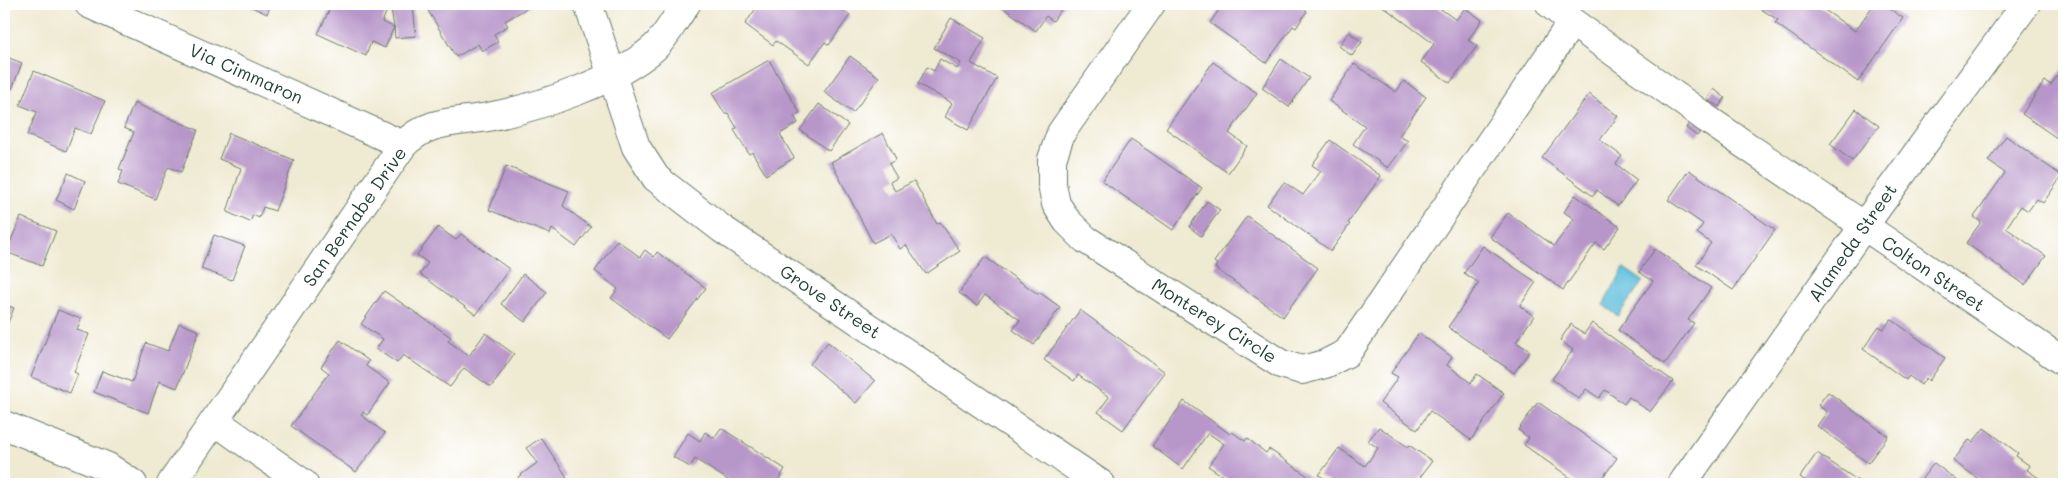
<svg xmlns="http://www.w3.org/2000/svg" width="2068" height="488" font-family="Mali,sans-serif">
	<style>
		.water { fill: #5fbfdd; stroke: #3f7e88 }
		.building { fill: #b796c9 }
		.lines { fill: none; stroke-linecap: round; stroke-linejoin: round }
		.street-casing { stroke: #687a6b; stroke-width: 30 }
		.street { stroke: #fff; stroke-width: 28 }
		.labels { text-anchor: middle; stroke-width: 4; stroke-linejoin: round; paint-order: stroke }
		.street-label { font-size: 18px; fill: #1f3d34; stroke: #fff }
	</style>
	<rect width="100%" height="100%" fill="#fff"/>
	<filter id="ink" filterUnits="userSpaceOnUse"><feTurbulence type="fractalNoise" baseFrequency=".02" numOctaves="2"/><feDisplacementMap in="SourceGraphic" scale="10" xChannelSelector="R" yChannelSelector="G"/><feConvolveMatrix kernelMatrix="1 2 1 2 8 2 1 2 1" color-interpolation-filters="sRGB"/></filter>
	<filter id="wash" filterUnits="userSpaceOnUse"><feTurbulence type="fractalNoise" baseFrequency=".0096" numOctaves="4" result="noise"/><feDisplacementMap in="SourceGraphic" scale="20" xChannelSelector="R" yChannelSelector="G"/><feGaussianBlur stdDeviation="1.12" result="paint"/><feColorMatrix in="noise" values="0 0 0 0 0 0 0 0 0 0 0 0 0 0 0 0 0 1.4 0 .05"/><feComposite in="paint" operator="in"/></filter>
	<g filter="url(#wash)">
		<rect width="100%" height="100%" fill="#efead2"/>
		<path class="water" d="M1624,268l19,13 -25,35 -15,-11z"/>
		<g id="blocks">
			<path class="building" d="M245,4h26l-4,10z
				M332,4h58l-8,18 12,5 -3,-18 22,-3 3,30 -21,2 -1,-11 -9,21 -14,-6 -5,14 -48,-22z
				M424,4h108v1l-27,16 3,5 -14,8 4,8 -16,9 -4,-7 -22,13z
				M759,4h75l16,11 -21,30 -4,-3 -16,22 -33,-23 -3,4 -28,-21z
				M1000,4h65l-12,17 -7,-5 -10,15 -37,-26z
				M1223,4h74l10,7 -11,17 -3,-2 -27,37 -56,-40z
				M1382,4h52l22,16 9,-12 17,12 -14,20 9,6 -27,37 -29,-21 13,-18 -53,-39z
				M1761,4h55l39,27 19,-27h9l20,14 -45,64 -83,-59 3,-3 -20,-13z
				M951,18l34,20 -14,25 26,15 -29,52 -23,-13 7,-14 -34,-19 9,-17 7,4 6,-12 17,10 4,-6 -27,-15z
				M1349,32l13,10 -10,14 -13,-10z
				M4,56l18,7 -10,26 -8,-3z
				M850,56l29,21 -26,36 -29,-21z
				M1281,59l28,19 -20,29 -27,-19z
				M769,60l31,53 -6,3 4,7 -18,11 14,24 -28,17 -14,-23 -3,2 -15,-24 3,-2 -9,-15 -3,1 -13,-21z
				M1213,62l44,31 -28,40 18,13 -19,27 -62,-44z
				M1354,64l42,28 8,-11 22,16 -27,39 9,5 -20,27 -35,-24 12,-18 -36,-25z
				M2064,66v77l-42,-29 23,-33 6,4z
				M34,71l71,30 -14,33 -16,-6 -9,23 -39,-16 10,-23 -17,-7z
				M1714,89l11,9 -6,9 -6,-4 -14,21 5,3 -7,9 -11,-8 6,-9 5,3 14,-20 -4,-3z
				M1589,94l29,22 -18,24 22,16 -6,8 21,16 -19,26 -21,-16 -4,6 -51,-38z
				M134,103l64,27 -17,42 -13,-5 -13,32 -37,-15 5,-13 -4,-2 15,-37 -10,-4z
				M819,104l29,21 -19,26 -29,-21z
				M1856,109l23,17 -27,35 -22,-17z
				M229,133l65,27 -19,51 -12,-4 -4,11 -6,-3 -3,7 -23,-10 14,-44 -22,-9z
				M883,133l13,26 -7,5 8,14 -7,4 5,9 19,-10 23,43 3,-2 20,29 -34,23 -20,-29 -6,4 -9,-15 -18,9 -42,-81z
				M2006,136l56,40 -19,27 -6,-4 -9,12 -7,-5 -15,22 40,28 -21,29 -59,-42 15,-21 -7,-5 31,-44 -17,-12z
				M1131,139l71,49 -29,42 -71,-49z
				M1330,140l51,36 -33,47 2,1 -19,27 -64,-46 17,-23 19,13 18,-24 -9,-6z
				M506,166l63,25 -6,15 28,21 -15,20 -24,-18 -2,5 -61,-24z
				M1689,170l86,60 -42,60 -37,-25 15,-22 -14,-10 6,-9 -35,-24z
				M68,173l17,8 -11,28 -18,-9z
				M1575,195l45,32 -16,22 -8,-6 -33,47 -73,-53 18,-24 46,33 20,-27 -10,-7z
				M1207,201l13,9 -19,26 -12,-9z
				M1247,216l71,52 -35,49 -68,-49 2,-4 -3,-2z
				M21,217l35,14 -14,35 -36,-14z
				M438,227l18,13 5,-6 48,35 -33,46 -56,-41 8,-11 -11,-8z
				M214,235l31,11 -13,34 -31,-11z
				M617,240l23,17 5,-7 9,7 3,-5 49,36 -39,51 -56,-41 7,-9 -23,-18z
				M1483,246l53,36 -16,24 14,10 -18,26 14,9 -16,22 -66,-46 31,-44 -15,-10z
				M1655,249l56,39 -23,32 6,3 -29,41 -47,-34 35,-49 -14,-9z
				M985,257l53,37 1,-2 21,15 -26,38 -21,-15 7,-10 -35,-25 -8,11 -18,-13z
				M523,274l24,18 -22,30 -24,-18z
				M384,291l67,46 -3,4 21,15 16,-23 29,21 -23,33 -27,-19 -14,19 -47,-32 -6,8 -21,-14 7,-10 -22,-15z
				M4,304l10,4 -10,24z
				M58,310l23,9 -4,11 12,4 -15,38 4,2 -8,19 -39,-16z
				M1080,310l85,62 -42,58 -25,-18 11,-15 -31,-22 -4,6 -30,-21z
				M1891,319l54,39 -16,23 -3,-3 -5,7 -12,-9 -3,4 -43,-31 16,-23 5,3z
				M179,323l20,8 -22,57 -18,-7 -11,32 -54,-21 8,-21 30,11 14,-39 22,8z
				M1592,323l81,58 -23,31 -21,-15 -5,7 -19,-14 -6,8 -13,-9 -7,10 -27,-20 21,-29 -13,-10 11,-16 13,10z
				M1419,333l33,24 -5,8 24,18 6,-9 27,19 -33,47 -41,-29 -13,19 -37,-27 18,-26 -7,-4z
				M340,340l29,21 -3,5 24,17 -23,32 -4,-3 -2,3 24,18 -29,39 -65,-46 38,-53 -8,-6z
				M828,342l47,39 -19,22 -46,-39z
				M1828,392l60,44 -20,27 -51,-37 10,-14 -9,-7z
				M1184,401l46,33 2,-2 13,9 2,-3 19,15 3,-4 50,35h-84l-27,-18 16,-22 -16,-11 -25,36 -31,-23z
				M1538,402l79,56 -19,26h-19l-55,-39 5,-7 -11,-8z
				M1379,427l29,20 1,-2 23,16 -17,23h-83l-13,-9 20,-27 26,18 13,-18 -10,-7z
				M721,428l64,41 -9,15h-50l2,-4 -33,-21 -5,8 -17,-10 15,-24 12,8 5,-9 9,6z
				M1984,428l34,25 -2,3 14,10 -3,4 18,12 -1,2h-67l3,-4 -27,-19 16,-21 4,2z
				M541,438l26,39 -10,7h-34l-5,-7 19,-14 -11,-15z
				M1817,453l46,31h-53l-10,-7z
				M1934,463l28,21h-44z"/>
		</g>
	</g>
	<g filter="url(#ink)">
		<use href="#blocks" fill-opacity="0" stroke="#687a6b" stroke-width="1"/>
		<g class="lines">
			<defs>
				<path id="street" d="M89,4l314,141
					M588,4l48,143 20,31 66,51 379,255
					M1151,4l-90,129 -9,26v25l4,20 11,17 18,18 196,125 21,6 23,-6 22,-11 225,-331
					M1550,4l22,18 130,93
					M1704,117l360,245
					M215,421l89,63
					M4,425l104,42 25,17
					M171,484l232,-339c26,-26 51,-22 85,-28 51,-10 128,-35 167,-70 12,-11 21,-30 31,-43
					M1682,484l181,-257 163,-223"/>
			</defs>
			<use href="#street" class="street-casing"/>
			<use href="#street" class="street"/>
		</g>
	</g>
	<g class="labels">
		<g class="street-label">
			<text transform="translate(246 74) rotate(24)" y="6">Via Cimmaron</text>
			<text transform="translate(355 217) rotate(-55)" y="6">San Bernabe Drive</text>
			<text transform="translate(1853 243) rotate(-55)" y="6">Alameda Street</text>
			<text transform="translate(1933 274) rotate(34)" y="6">Colton Street</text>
			<text transform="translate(830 302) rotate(34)" y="6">Grove Street</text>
			<text transform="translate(1214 321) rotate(32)" y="6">Monterey Circle</text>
		</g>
	</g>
	<rect width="2068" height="488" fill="none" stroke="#fff" stroke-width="20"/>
</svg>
